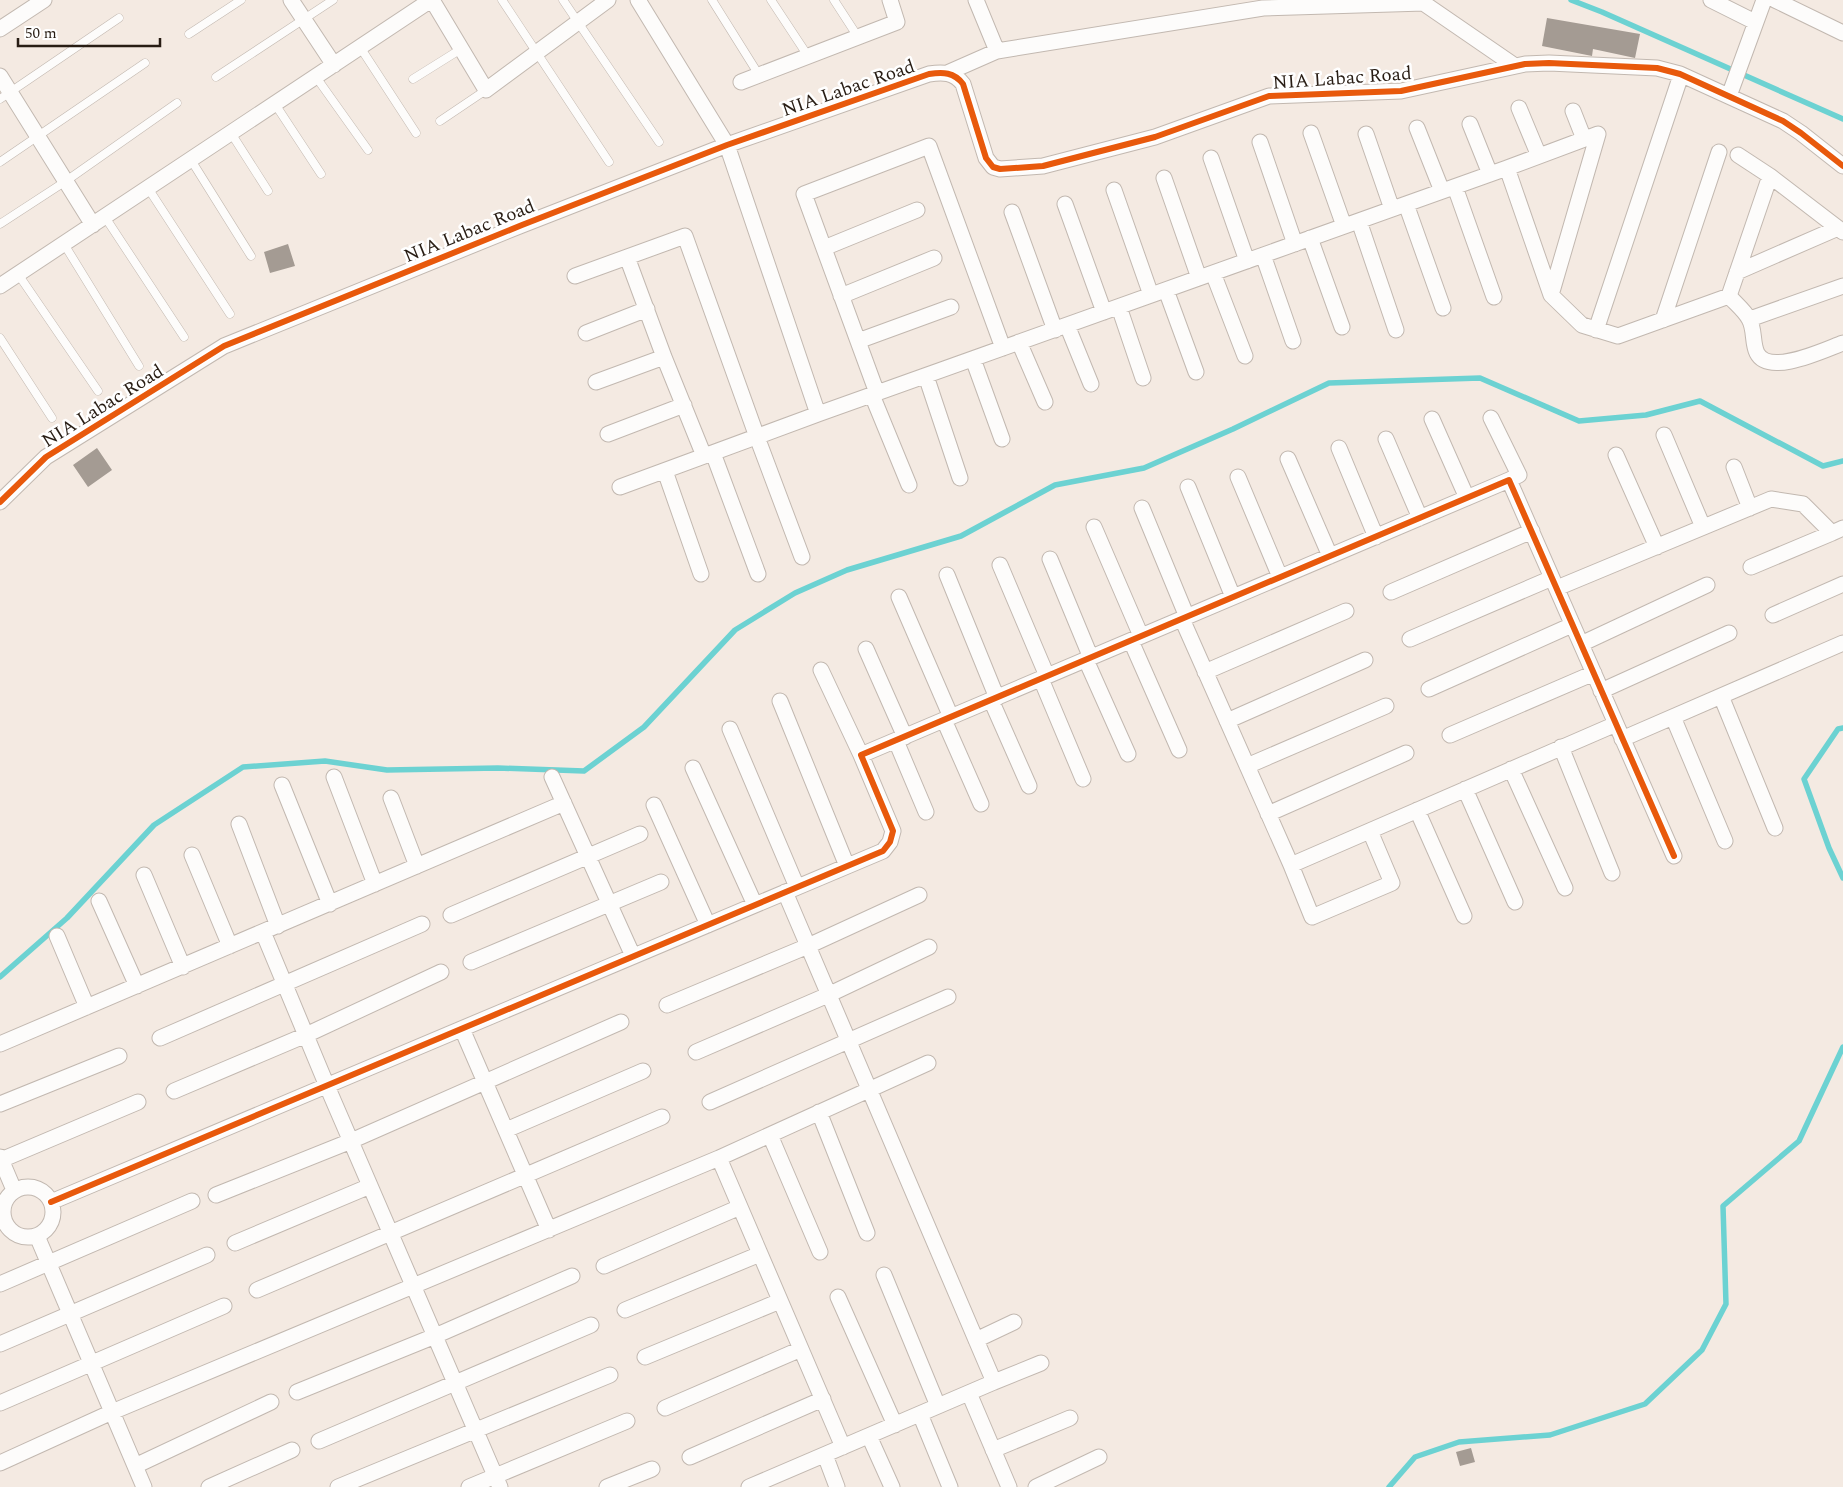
<svg xmlns="http://www.w3.org/2000/svg" width="1843" height="1487" font-family="Spectral,serif">
	<style>
		.lines { fill: none; stroke-linecap: round; stroke-linejoin: round }
		.stream { stroke: #6cd2d2; stroke-width: 5.5 }
		.building { fill: #a49b93 }
		.service-casing { stroke: #c2b8b0; stroke-width: 9 }
		.minor-casing { stroke: #c2b8b0; stroke-width: 17 }
		.service { stroke: #fdfcfb; stroke-width: 8 }
		.minor { stroke: #fdfcfb; stroke-width: 15 }
		.cycleway-casing { stroke: #fff; stroke-width: 9 }
		.cycleway { stroke: #e8590c; stroke-width: 6 }
		.labels { text-anchor: middle; stroke-width: 5; stroke-linejoin: round; paint-order: stroke }
		.street-label { font-size: 19px; fill: #281d14; stroke: #fff }
	</style>
	<rect width="100%" height="100%" fill="#f4eae2"/>
	<g class="lines">
		<path class="stream" d="M1571,0l31,12 241,107
			M1843,728l-5,1 -34,50 25,69 14,30
			M0,977l67,-59 87,-93 89,-58 82,-6 62,9 111,-2 86,3 60,-44 91,-97 60,-37 52,-23 114,-34 94,-51 89,-17 89,-39 96,-46 151,-5 99,43 67,-6 54,-14 123,65 20,-5
			M1389,1487l26,-30 44,-15 91,-7 95,-31 57,-54 24,-46 -3,-98 76,-65 44,-94"/>
	</g>
	<path class="building" d="M1547,18l93,16 -5,24 -42,-9 -1,7 -50,-10z
		M288,244l7,22 -25,7 -6,-21z
		M97,448l15,22 -24,17 -15,-22z
		M1471,1448l4,14 -15,4 -4,-14z"/>
	<g class="lines">
		<defs>
			<path id="service" d="M502,0l107,162
				M563,0l96,142
				M712,0l47,75
				M771,0l37,56
				M834,0l24,37
				M189,34l52,-34
				M360,47l56,86
				M216,77l117,-77
				M316,77l52,73
				M413,79l48,-30
				M0,99l119,-81
				M275,104l46,70
				M440,121l46,-31
				M231,133l37,58
				M191,160l60,96
				M0,162l145,-99
				M148,188l82,126
				M105,217l79,120
				M0,224l66,-43 111,-78
				M64,244l75,122
				M18,274l80,117
				M0,338l52,80"/>
			<path id="minor" d="M291,0l43,65
				M432,0l54,90 122,-90
				M638,0l89,145 91,269 689,-246 44,127 31,30 36,11 111,-40c6,7 16,15 20,23 6,10 3,24 8,34 12,24 69,-4 86,-10
				M976,0l21,51
				M1419,0l96,66
				M1711,0l44,22
				M1775,0l68,33
				M0,29l44,-29
				M947,73l50,-22 266,-43 161,-5
				M0,76l93,149
				M741,82l156,-60 -7,-22
				M1729,96l35,-96
				M1519,108l20,48
				M1573,111l11,28
				M1470,124l20,50
				M1417,128l25,63
				M1311,133l33,93
				M1366,134l26,75
				M1260,142l35,102
				M1738,155l32,21
				M1211,158l36,103
				M1507,168l91,-34 -47,161
				M1164,178l35,100
				M1455,187l39,110
				M1114,190l37,105
				M1065,204l39,108
				M1406,204l37,104
				M1012,212l43,118
				M1359,221l37,109
				M1310,238l32,89
				M824,248l93,-38
				M1263,255l30,86
				M627,257l37,100 40,99
				M1737,272l101,-44
				M1213,273l32,83
				M575,276l110,-40 72,201 45,120
				M0,286l431,-286
				M1166,290l30,82
				M841,296l93,-38
				M1729,296l41,-120 73,56
				M1119,307l24,71
				M1750,319l93,-33
				M1663,320l56,-168
				M1067,325l24,59
				M1596,330l85,-255
				M586,333l61,-24
				M858,341l93,-34
				M1019,342l26,60
				M973,359l29,80
				M926,376l34,102
				M596,382l68,-25
				M877,393l-73,-199 125,-48 74,202
				M872,395l37,90
				M1491,418l28,57 -10,5
				M1432,419l35,79
				M608,434l76,-29
				M1664,435l39,92
				M1386,439l34,79
				M1339,448l37,89
				M713,453l45,121
				M1616,455l41,92
				M1288,459l42,97
				M1734,467l16,41
				M665,471l36,103
				M1238,477l42,100
				M620,487l198,-73
				M1188,487l45,110
				M0,502l46,-45 178,-111 298,-121 205,-80 202,-71c14,-2 25,-2 34,10l23,74 7,9 7,2 43,-3 112,-29 114,-41 132,-5 124,-27 24,-1 108,5 23,6 103,47 18,12 42,33
				M1142,508l45,109
				M1094,527l47,109
				M1050,559l41,99
				M1000,565l47,111
				M1751,567l81,-34
				M947,575l50,123
				M1557,588l214,-89 32,5 29,29 11,-5
				M1391,592l141,-61
				M899,597l52,120
				M1773,615l70,-31
				M1182,619l109,246 325,-141
				M1410,639l142,-61
				M1131,641l48,109
				M1581,644l126,-59
				M866,649l39,88
				M1086,660l42,94
				M821,670l40,85
				M1205,672l141,-61
				M1041,679l42,100
				M1429,689l143,-64
				M1601,691l128,-58
				M1721,696l54,132
				M991,700l38,86
				M780,701l67,165
				M1673,717l52,124
				M944,720l37,84
				M1227,721l138,-61
				M730,729l67,158
				M1450,735l144,-62
				M1622,739l221,-96
				M896,741l30,71
				M1561,747l51,126
				M1247,766l139,-60
				M693,768l62,137
				M1511,769l54,119
				M334,777l41,107
				M552,777l81,179
				M282,785l48,119
				M1465,789l50,113
				M391,798l26,68
				M654,805l54,120
				M1417,810l47,106
				M1268,814l138,-61
				M239,824l39,102
				M192,855l38,91
				M1291,865l21,52 80,-34 -22,-52
				M144,875l39,92
				M99,901l38,85
				M451,915l189,-81
				M263,932l64,154 173,401
				M57,936l30,71
				M471,962l190,-80
				M667,1005l141,-59 111,-51
				M462,1029l87,201
				M160,1038l262,-114
				M0,1044l564,-241
				M696,1052l132,-57 101,-48
				M174,1091l132,-56 135,-63
				M710,1102l238,-105
				M0,1104l119,-48
				M819,1112l48,121
				M506,1130l137,-59
				M770,1135l50,117
				M0,1157l14,33
				M719,1158l124,289
				M1,1160l137,-58
				M3 1212a25 25 0 1 1 50 0a25 25 0 1 1-50 0Z
				M216,1195l135,-54 270,-119
				M51,1202l832,-351 7,-9 3,-11 -32,-76 648,-275 165,376
				M37,1236l107,251
				M235,1243l135,-57
				M604,1266l136,-59
				M884,1275l54,131
				M0,1284l192,-83
				M257,1290l405,-173
				M838,1297l57,128
				M625,1310l135,-56
				M976,1340l38,-18
				M0,1344l207,-89
				M645,1357l135,-56
				M994,1382l47,-19
				M297,1392l138,-56 137,-60
				M969,1393l40,94
				M0,1403l224,-97
				M665,1408l136,-59
				M920,1414l30,73
				M869,1436l23,51
				M319,1441l272,-116
				M993,1450l77,-32
				M825,1455l12,32
				M690,1457l133,-58
				M0,1463l112,-51 607,-254 209,-95
				M135,1466l136,-64
				M209,1487l83,-37
				M338,1487l272,-112
				M469,1487l158,-66
				M607,1487l45,-18
				M749,1487l245,-105 -209,-490
				M1036,1487l63,-30"/>
		</defs>
		<use href="#service" class="service-casing"/>
		<use href="#minor" class="minor-casing"/>
		<use href="#service" class="service"/>
		<use href="#minor" class="minor"/>
		<defs>
			<path id="cycleway" d="M0,502l46,-45 178,-111 298,-121 205,-80 202,-71c14,-2 25,-2 34,10l23,74 7,9 7,2 43,-3 112,-29 114,-41 132,-5 124,-27 24,-1 108,5 23,6 103,47 18,12 42,33
				M51,1202l832,-351 7,-9 3,-11 -32,-76 648,-275 165,376"/>
		</defs>
		<use href="#cycleway" class="cycleway-casing"/>
		<use href="#cycleway" class="cycleway"/>
	</g>
	<g class="labels">
		<g class="street-label">
			<text transform="translate(1342 77) rotate(-4)" y="7">NIA Labac Road</text>
			<text transform="translate(848 87) rotate(-19)" y="7">NIA Labac Road</text>
			<text transform="translate(469 230) rotate(-22)" y="7">NIA Labac Road</text>
			<text transform="translate(102 405) rotate(-32)" y="7">NIA Labac Road</text>
		</g>
	</g>
	<path d="M18 38v8h142v-8" fill="none" stroke="#281d14" stroke-width="2.5"/>
	<text x="25" y="38" font-size="15" fill="#281d14" stroke="#ffffff" stroke-width="4" paint-order="stroke">50 m</text>
</svg>
